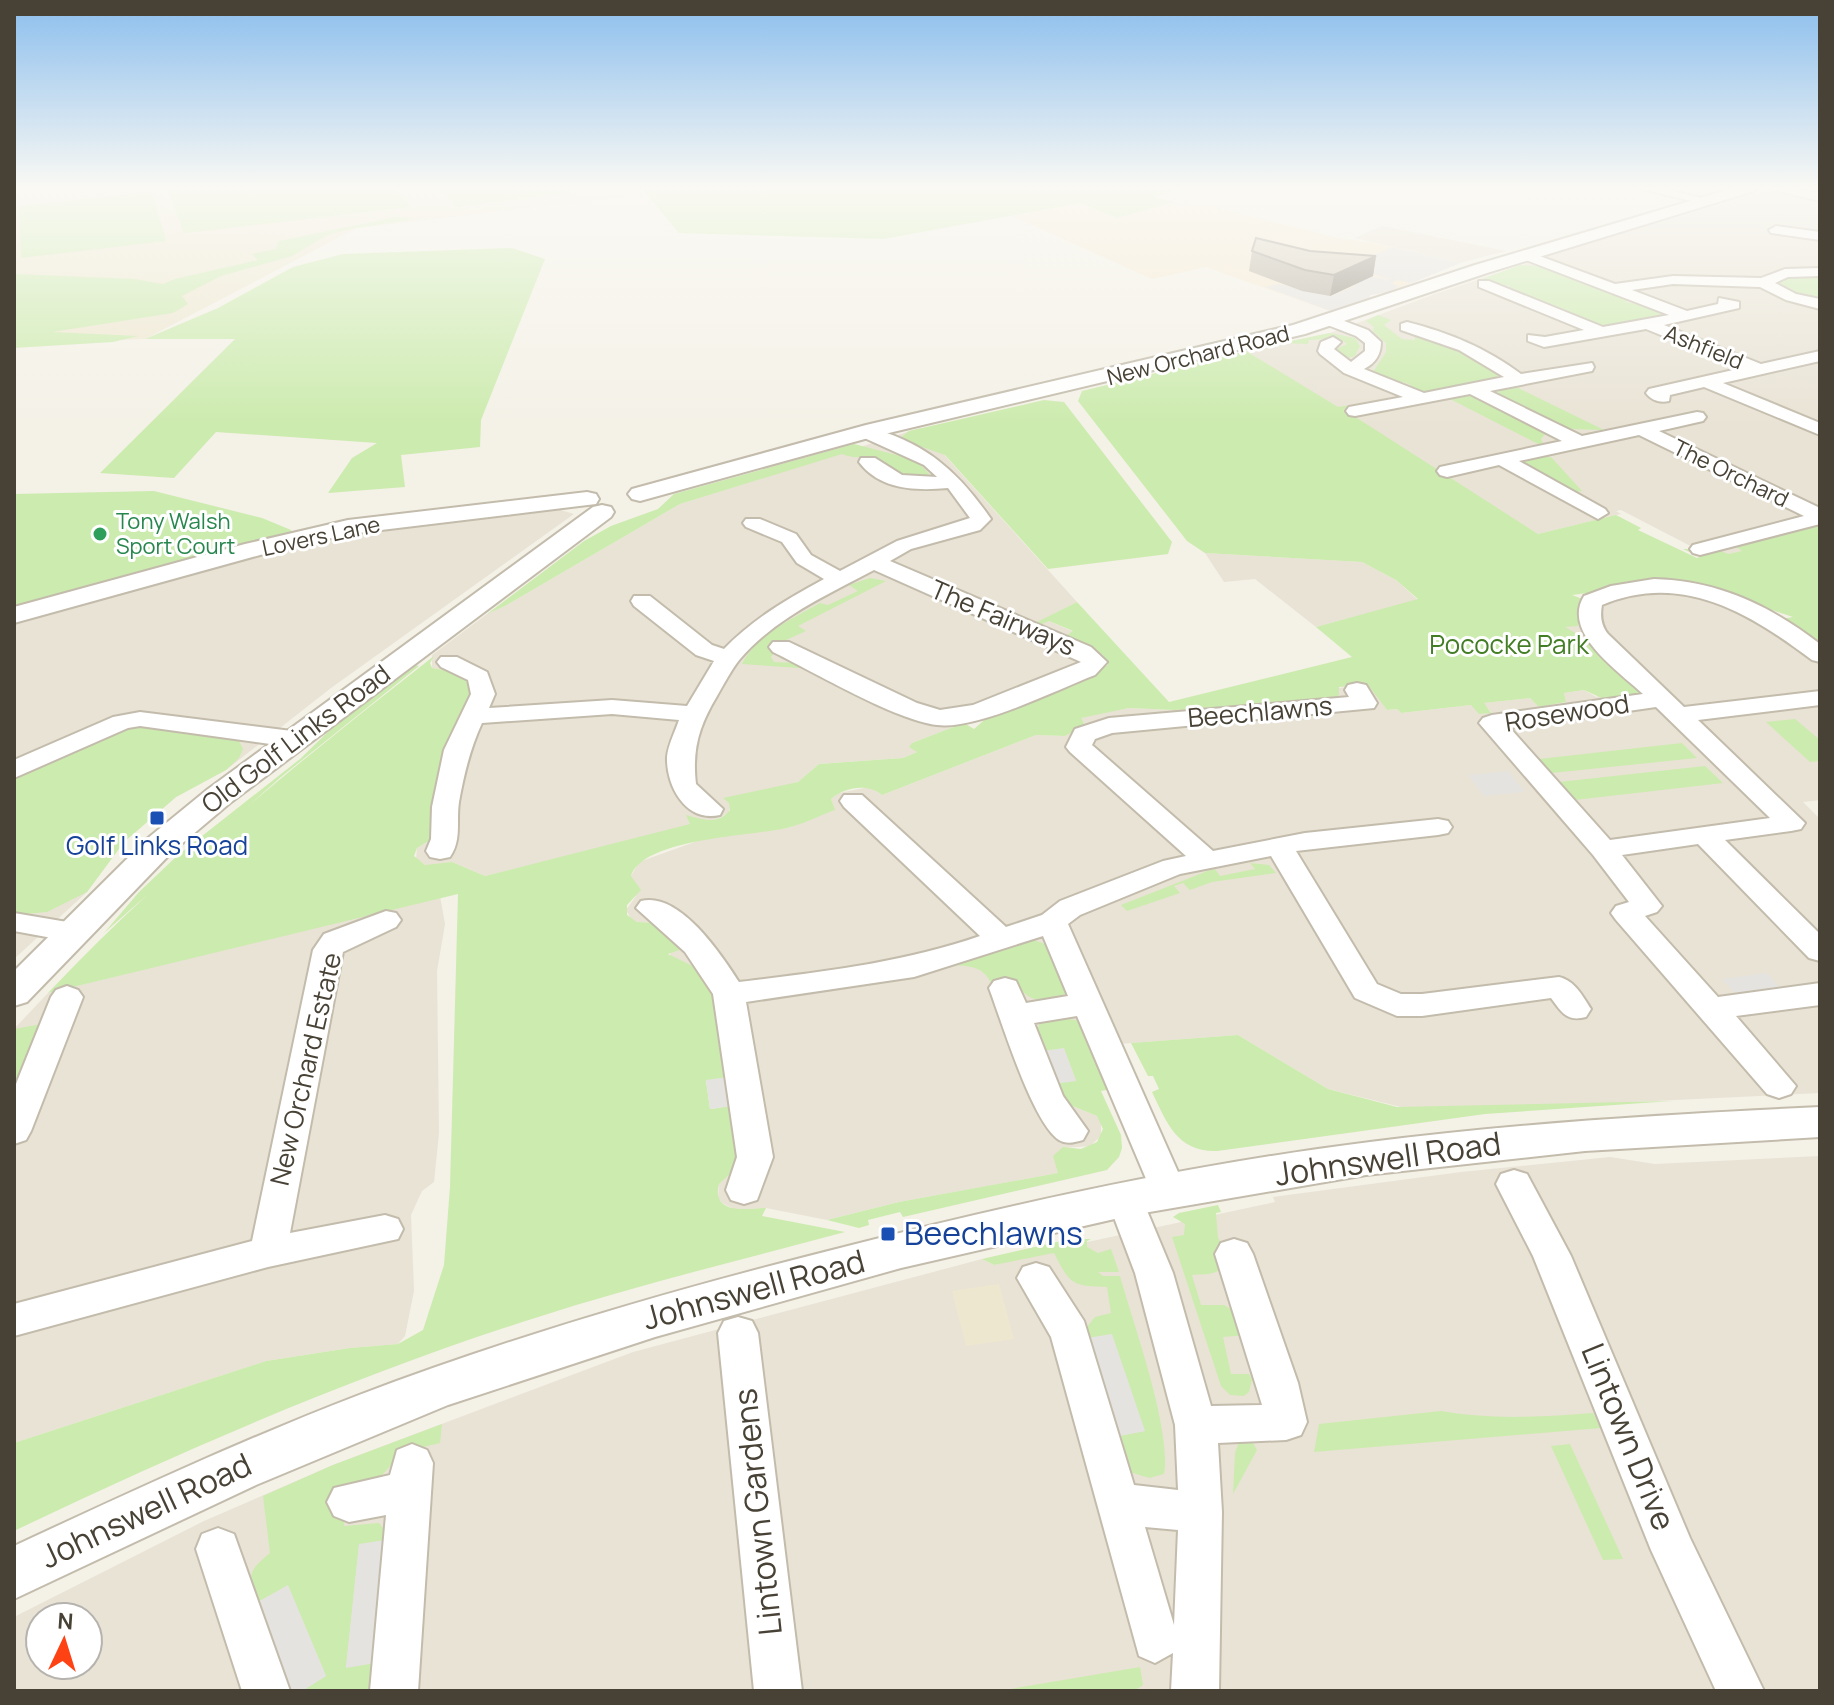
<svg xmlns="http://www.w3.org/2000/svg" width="1834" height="1705" font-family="Manrope,sans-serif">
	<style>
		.residential { fill: #e9e3d5; fill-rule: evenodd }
		.commercial { fill: #f7e9d1 }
		.education { fill: #eee7d0 }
		.green { fill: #ccebae }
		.parking { fill: #e5e3df }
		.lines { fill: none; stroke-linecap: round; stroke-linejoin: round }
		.minor-casing { stroke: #c3bcac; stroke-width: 4 }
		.tertiary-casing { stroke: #c3bcac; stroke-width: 4 }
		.minor { fill: #fff; fill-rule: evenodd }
		.tertiary { fill: #fff; fill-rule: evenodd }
		.wall { fill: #b9b0a2 }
		.shaded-wall { fill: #969084 }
		.building { fill: #d7cdbc; stroke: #969084; stroke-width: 2 }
		.leisure-dot { fill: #2e9e5b; stroke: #fff; stroke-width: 3 }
		.transit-dot { fill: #1a4fb4; stroke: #fff; stroke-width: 3 }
		.labels { text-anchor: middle; stroke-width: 6; stroke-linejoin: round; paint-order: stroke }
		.far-street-label { font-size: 22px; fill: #484236; stroke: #fff }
		.far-leisure-label { font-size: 22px; fill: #27864d; stroke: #fff; text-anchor: start }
		.street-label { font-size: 26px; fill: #484236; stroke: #fff }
		.park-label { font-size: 26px; fill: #437d25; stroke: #fff }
		.transit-label { font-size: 26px; fill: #164399; stroke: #fff }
		.near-street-label { font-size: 32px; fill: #484236; stroke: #fff }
		.near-transit-label { font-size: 32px; fill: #164399; stroke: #fff; text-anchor: start }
	</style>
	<rect width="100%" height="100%" fill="#f4f1e7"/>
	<path class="residential" d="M1775,188h45v335l-76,28 -16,3 -24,-1 -83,-43 -5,1 5,3 -83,20 -292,-183 84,-18 105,-39 138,-46z
		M1382,226l95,19 29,6 -46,12 -105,-25z
		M920,428l157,174 -39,20 11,-1 25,11 -9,6 38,17 5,10 -56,25 -140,53 5,9 -14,6 -84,6 -21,18 -71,18 4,6 -3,7 -13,7 -230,56 -33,-14 -17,4 -10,-1 -9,-6 1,-11 15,-9 25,-167 -25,-4v-13l55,-41 18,-8 175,-102z
		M554,508l20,6 -243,174 -105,82 -50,27 -52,45 -37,50 -73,67v-339l246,-67 92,-19z
		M1205,553l157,9 34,18 22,20 -102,27 -61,-48 -31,3z
		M1654,577l160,66 6,-1v158l-17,2 17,17v274l-249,12 -166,3 -77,-19 -90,-54 -146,11 -20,60 25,10 4,6v14l-11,10 -27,2 -4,25 -160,29 -72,18 -61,-12 -30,2 -14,-7 -4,-5 1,-14 21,-19 -80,-242 -23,-1 -6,-3 -5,-9 10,-14 -5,-20 8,-14 64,-23 85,-11 46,-18 -3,-11 8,-6 25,-5h8l10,7 154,-60 29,1 20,-12 -5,-6 21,-5 28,-5 46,2 194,-26 18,26 10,-1 4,4 70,-8 20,7 -8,-9 47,-5 9,9 16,-1 11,-4 -2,-9 20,-3 14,8 -35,-71 21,-27z
		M440,896l5,28 -8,47 2,162 -5,49 -12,9 -11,24 3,76 -9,45 -7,8 -48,4 -84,13 -252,82v-414l34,-36z
		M1820,1156v535h-1806v-74l190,-96 129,-56 300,-113 349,-93 12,6 65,-17 216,-46 -2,-5 188,-25 149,-15 45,7zM40,1617h48v48h-48z"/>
	<path class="commercial" d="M1174,202l18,5h23l123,31 36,5 86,20 -71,29 -19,3v4l-37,13 -127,-45 -54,12 -140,-63 69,-13 36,15z"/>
	<path class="education" d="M28,188h611l7,7 -289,33 -212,111 -131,4v-154z
		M999,1284l15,55 -48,7 -14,-55z"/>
	<path class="green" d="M167,188h229l15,19 -227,26z
		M439,188h128l5,5 -116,14z
		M641,188h544l-31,9 20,5 -57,16 -36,-15 -198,36 -204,-6z
		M152,192l14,49 -145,17 -2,-52z
		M397,217l18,2 -65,10 -23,6 -35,21 -71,20 -39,20 6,8 -15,9 -121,19 86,4 -25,6 -99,6v-74l120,5 29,5 12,-5 83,-19 -6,-6 24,-5 3,-8z
		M512,248l33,11 -64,161 -1,27 -79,8 4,32 -77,6 24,-35 25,-15 -161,-11 -42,46 -74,-5 135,-134h-90l73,-31 75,-41 50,-13z
		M1520,265l20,1 90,34 -5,2 17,3 21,10 -62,12 -93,-38 2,-3 -31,-6z
		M1806,274l14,3v25l-20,-4 -26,-12 1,-6z
		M1378,315l13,5 -7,5 18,14 13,1 -1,-5c32,-4 50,31 77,28l11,15 -71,15 -26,-5 6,-3 -8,-3 -7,3 -25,-10 15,-23v-9l-13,-12 1,-4 -8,-6z
		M1330,333l25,5 5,8 -5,10 -7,2 -16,-7 15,-7 -8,-6 -30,2 -1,4 -27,-1z
		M1246,351l92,56 60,-9 -55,11 195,125 78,-19 25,13 -3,2 59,28 3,-1 -17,-8 36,1 9,4 14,-3 -7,-5 85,-23v119l-6,1 -32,-24 11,-2 -36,-12 -100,-21 -85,11 13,5 -7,26 -13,1c29,16 56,36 77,63l-3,5 -33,5 -22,-10 -20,3 2,9 -27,5 -9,-9 -46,5 7,10 -12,1 -8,-9 -70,8 -4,-4 -10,1 -19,-25 -29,2v8l-6,4 -158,11 -46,-2 -48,10 4,7 -20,11 -29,-1 -154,60c-14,-12 -37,-8 -51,4l4,11c-16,6 -32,14 -48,18 -34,8 -144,10 -156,48l10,14 -14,15v10l10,7 23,1 25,25 -17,6 35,17 11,15 14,91 -22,4 4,28 22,-3 8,59 -21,19c-8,31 28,25 47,24l-4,8 83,16c-104,28 -208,53 -310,86 -179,57 -352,132 -521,213v-88l252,-82 84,-13 48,-4 25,-14 21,-65 6,-78 8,-293 -410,99c117,-124 252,-232 386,-337l-4,7 2,5 25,4 12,8 -2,1 6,16 -41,142 -15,9 -3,8 11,9 27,-3 33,14 205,-52 -4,-9c16,4 31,11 44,-5l-1,-7 -6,-5 75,-16 21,-18 84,-6 14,-6 -8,-5 3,-4 52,-20 10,6 22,-19 56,-20 56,-25 -5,-10 -39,-18 9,-6 -24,-10 -7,3 -5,-2 40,-20 92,100 183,-45 -36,-30 102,-28 -22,-19 -34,-18 -157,-9 -18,-12 -109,-140 4,-10z
		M1512,385l92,45 -36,-1 -70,-35 1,-3z
		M1468,395l78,38 -5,6 2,4 -5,1 -88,-45z
		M1044,400l20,2 108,140 -4,12 -120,15 -103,-114 -46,-16 10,-8z
		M854,444l62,16 16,17 -43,-5 -7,-4 -2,-8c-14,-5 -24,0 -38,-6l-162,50 -175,102 -18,8 97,-73 27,-15 47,-17 16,-15z
		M1547,456l5,2 30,33 -11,2 -40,-22 -8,-9z
		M154,491l108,27 29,12 1,4 -278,77v-117z
		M870,578l16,3 -88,45 8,5 -22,10 -13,16 3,5 22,1 17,6 -71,-5c15,-30 50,-45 78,-61l8,2 30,-14 -9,-6z
		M415,665l4,1 -138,111 -177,156 35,-41 39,-37 122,-96 31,-30z
		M1795,719l25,21v21l-10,1 -44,-40z
		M135,726l104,15 4,8 -4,9 -13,12 -50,27 -52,45 -37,50 -40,20 -33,3v-139l104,-47z
		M1682,743l15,15 -145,15 -13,-14z
		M1705,766l18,17 -148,17 -16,-18z
		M1250,863l19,2 7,8 -64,9 -22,8 -7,-7 -9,3 6,7 -53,18 -6,-6 89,-35 5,-1 5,7 35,-7z
		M1031,939l22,8 15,38 -3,9c-22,11 -40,8 -50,-15l-24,4c-7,-16 -21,-17 -37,-18z
		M1052,1016l28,5 31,68 -10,2 20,44 1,13 -3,9 -12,13 -204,47 -3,-5 -32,8 1,5 -10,3 -32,-8 72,-18 159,-29 -5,-17 10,-9 18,2 16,-7 6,-13 -6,-13 -32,-13 -11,-19 22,-4 -12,-31 -21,2 -6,-20 3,-9z
		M42,1024l-28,72v-67z
		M1238,1035l90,54 69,18 275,-6 -187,13 -268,37c-40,1 -50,-28 -65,-59l7,-3 -6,-13h-5l-17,-33z
		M1218,1205l3,7 -5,1 2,25c8,10 11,30 -5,35 -6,2 -15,1 -21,2l9,30h23l18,10 6,20 -25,2 8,37h18l3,6 -3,12 -5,4 -14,-1 -9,-9 -49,-149 12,-2 1,-11 -12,-7 6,-4z
		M1070,1239h21l-4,2v6l11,6 13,-4 8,23h-21l5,4h17c13,47 52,154 44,198l-15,4 -19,-6 -9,-15 -2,-21 26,-5 -58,-93v-11l8,-10 16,-4 -4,-26c-36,-1 -37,-3 -53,-34l-60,12 -12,-6z
		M1441,1411c50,9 101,6 152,2l8,15 -287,24 5,-28z
		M442,1424l-2,19 -42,10c-12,24 -26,31 -51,40l-3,33 35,-3 5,6 1,11 -26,5 -13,122 29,-4 -2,28h-71l24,-15 -38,-90 -32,17c-8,-28 -9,-31 14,-50l-7,-57 70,-31z
		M1250,1438l7,12 -24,44 2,-41 4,-11z
		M1570,1444l53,115 -20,1 -52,-114z
		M1140,1667l3,18 -9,6h-135z"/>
	<path class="parking" d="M1392,247l68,16 -48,20 -16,-3 -5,4 8,2 -10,6 -19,3v4l-37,13 -68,-25 14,-3 51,12 25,-10 -11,-4 23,-6 24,4 -42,-14z
		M1508,771l17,21 -41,4 -16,-21z
		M1767,973l12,14 -44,6 -13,-14z
		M1064,1048l12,33 -22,3 -11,-33z
		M728,1077l4,29 -22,3 -4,-29z
		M1112,1334l33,97 -26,5 -32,-98z
		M385,1540l-10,123 -29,5 13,-124z
		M288,1585l38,91 -24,15h-10l-36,-88z"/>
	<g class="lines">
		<defs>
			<path id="minor" d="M1638,188h23l49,12 -6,4z
				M1766,188h24l30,5v8z
				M1776,226l44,6v8l-49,-7 -2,-3z
				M1526,251l89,33 58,-8 88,2 24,-9 35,-1v8l-32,1 -13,6 21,11 24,5v10l-34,-9 -26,-13 -87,-3 -41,6 55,21 31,-7 1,-6 20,4v6l-75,17 97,39 59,-13v10l-97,22 97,40v12l-116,-48 -34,8 -1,6c-8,2 -17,0 -23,-8l3,-4 93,-21 -96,-39 -102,18 -16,-6v-6l17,2 39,-7 -105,-43v-6h10l114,46 66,-12 -148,-57v-6z
				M1331,316l37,14 13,12c0,12 -5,21 -17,27l60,24 80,-16 -45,-27 -58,-20v-6l6,-2c43,11 79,26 114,52l71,-11 2,4 -2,4 -102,20 92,45 115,-24 6,1 3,4 -3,4 -44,10 161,77v16l-120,31 -7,-2 -3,-4 3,-4 111,-29 -165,-81 -120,26 86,48 3,4 -10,6 -99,-54 -52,12 -7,-2 -3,-4 3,-4 122,-26 -92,-47 -115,22 -6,-1 -3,-4 3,-4 54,-10 -59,-24 -24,-19 -2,-3 3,-9 12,-5 8,5 -7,7 17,13 14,-11v-8l-9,-7 -31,-12v-6z
				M866,427c58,14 92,44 125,92l-11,11 -69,19 -21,12 201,86 16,15 -12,13c-39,15 -118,55 -158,50 -42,-5 -123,-53 -164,-73l-4,-5 4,-5h16l128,61 23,7 33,-5 108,-43 -207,-92c-47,25 -99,48 -134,89 -9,11 -16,25 -23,37 -18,30 -25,53 -21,88l27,25 -3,6c-34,8 -54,-29 -53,-58 1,-12 8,-25 12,-37l-67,-6 -130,9c-12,26 -18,51 -23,79 -3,20 3,37 -9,55l-10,2 -10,-2 -4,-6 5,-12 1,-32 12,-57 27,-56 -3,-14 -27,-13 -4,-5 4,-5h16l30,15 8,22 -6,14 123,-8 75,6 27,-45 -18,-6 -62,-49 -3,-5 3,-5h16l62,49 12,4c29,-30 63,-50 100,-70l-27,-16 -15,-21 -36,-15 -3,-4 3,-4h14l36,15 15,21 29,16 57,-30 73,-23 -22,-30c-32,3 -68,2 -89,-26l2,-4h14l27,17 35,2 -13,-12 -64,-29 -3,-4z
				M1654,579c65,2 115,26 166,65v18l-8,-2c-62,-47 -131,-89 -210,-55 -2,11 -1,20 6,29l76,73 136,-16v14l-122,15 107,103 -4,6 -10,2 -66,9 95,94v27l-11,-3 -111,-114 -76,11 40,51 -5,6 -12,4 73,81 102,-14v22l-84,11 60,70 -5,8 -12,4 -12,-4 -151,-174 -5,-7 5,-7 13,-4 -36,-47 -114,-132 4,-5 9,-3 151,-21c-23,-22 -82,-61 -59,-98l27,-10zM1656,707l114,111 -160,22 -100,-112z
				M1357,683l9,2 11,18 -3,5 -262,25 -17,6 -3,6 121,106 92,-18 133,-14 10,2 4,6 -4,6 -10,2 -142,16 81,133 24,10h21l137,-17c16,4 23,18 32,32l-5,8c-19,5 -24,-4 -35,-19l-129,18h-25l-42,-18 -84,-142 -91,18 -100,41 -12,9 118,266 -5,10 -13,4 -13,-4 -78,-184 -43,7 29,73 25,35 -5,9c-8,2 -16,5 -24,0 -27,-18 -57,-118 -70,-152l5,-7 11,-3 11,3 10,22 42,-7 -25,-60 -129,41 -168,25 27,155 -16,43 -13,4 -13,-4 -5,-10 11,-33 -24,-163 -28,-42 -49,-44 5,-7c38,-10 80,53 98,81 82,-10 163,-19 241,-46l-136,-129 -4,-6 4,-6h18l144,132 36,-12 18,-14 103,-40 23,-5 -116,-104 -4,-5 9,-18 34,-11 240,-21 -4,-7 3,-5z
				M140,712l152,19 9,3 4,5 -4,5 -9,3 -152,-21 -12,2 -114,50v-18l99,-43z
				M386,911l10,2 5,7 -5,7 -53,25 -53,281 95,-18 13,4 5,10 -5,10 -130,28 -254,69v-32l238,-63 61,-291 11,-16z
				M14,913l71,12 4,7 -4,7 -11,3 -60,-11z
				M67,986l11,4 5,7 -52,134 -5,9 -12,4v-55l37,-92 5,-7z
				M1514,1170l13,4 44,82 119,282 74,153h-48l-65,-141 -118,-294 -37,-72 5,-10z
				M1125,1185l13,4 35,84 38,133 51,-1 -47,-151 6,-11 13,-4 13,4 6,11 45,129 9,39 -6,13 -15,5 -68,3 4,69 -3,179h-48l2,-38 -18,10 -16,-7 -88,-319 -34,-59 6,-11 13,-4 13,4 35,54 50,164 44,5 -3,-65 -40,-152 -28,-74 5,-10zM1145,1527l33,3 -4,95z
				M738,1317l14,4 6,12 44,358h-48l-36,-358 6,-12z
				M412,1444l15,6 6,13 -15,228h-48l16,-176 -37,7 -15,-6 -7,-14 7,-14 56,-13 7,-25z
				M218,1528l16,6 56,157h-48l-46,-142 6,-15z"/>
			<path id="tertiary" d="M1734,188h23l-3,3 -267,82 -182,61 -433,103 -232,64 -8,-2 -4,-5 4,-5 234,-64 427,-100 182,-60z
				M587,492l9,2 3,5 -3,5 -248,30 -88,21 -246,68v-16l231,-63 103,-24z
				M602,505l9,2 3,5 -3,5 -381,286 -58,49 -145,150 -13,4v-35l134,-133 60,-49 385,-282z
				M1820,1107v30l-235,14 -219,24 -234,40 -231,53 -246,69 -207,68 -192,80 -242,114v-53c114,-53 228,-106 345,-151 158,-60 321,-107 485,-148 173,-44 349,-83 526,-105 149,-19 300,-28 450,-35z"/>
		</defs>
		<use href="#minor" class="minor-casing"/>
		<use href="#tertiary" class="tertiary-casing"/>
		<use href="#minor" class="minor"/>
		<use href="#tertiary" class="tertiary"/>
	</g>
	<path class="wall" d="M1252,251h58l66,5 -3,20 -43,20 -28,-5 -53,-20z"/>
	<path class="shaded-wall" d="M1376,256l-3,20 -43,20 4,-21z"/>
	<path class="building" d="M1256,238l54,13 66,5 -42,19 -29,-5 -53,-19z"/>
	<linearGradient id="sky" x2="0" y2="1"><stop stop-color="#8bbeed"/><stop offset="0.44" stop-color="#faf9f4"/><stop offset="1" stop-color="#faf9f4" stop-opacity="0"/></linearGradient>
	<rect width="1834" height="426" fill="url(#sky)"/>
	<circle class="leisure-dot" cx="100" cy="534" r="8"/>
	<g class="transit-dot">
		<rect x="149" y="810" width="16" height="16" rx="4"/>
		<rect x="880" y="1226" width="16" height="16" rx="4"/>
	</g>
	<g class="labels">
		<g class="far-street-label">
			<text transform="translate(1704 347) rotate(22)" y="8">Ashfield</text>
			<text transform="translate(1198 355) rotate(-14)" y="8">New Orchard Road</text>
			<text transform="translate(1731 473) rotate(26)" y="8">The Orchard</text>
			<text transform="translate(321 536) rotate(-12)" y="8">Lovers Lane</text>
		</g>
		<g class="far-leisure-label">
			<text x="116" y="529">Tony Walsh<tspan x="116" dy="25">Sport Court</tspan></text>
		</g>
		<g class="street-label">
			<text transform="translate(1003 618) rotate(23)" y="9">The Fairways</text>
			<text transform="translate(1260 712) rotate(-5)" y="9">Beechlawns</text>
			<text transform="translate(1567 713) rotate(-9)" y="9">Rosewood</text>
			<text transform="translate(296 739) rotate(-37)" y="9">Old Golf Links Road</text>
			<text transform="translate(306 1069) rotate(-77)" y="9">New Orchard Estate</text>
		</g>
		<g class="park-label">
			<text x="1509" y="654">Pococke Park</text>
		</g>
		<g class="transit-label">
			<text x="157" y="855">Golf Links Road</text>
		</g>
		<g class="near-street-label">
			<text transform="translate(1388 1159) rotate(-8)" y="11">Johnswell Road</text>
			<text transform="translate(754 1290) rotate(-15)" y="11">Johnswell Road</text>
			<text transform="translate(1628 1437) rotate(68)" y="11">Lintown Drive</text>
			<text transform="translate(146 1511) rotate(-25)" y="11">Johnswell Road</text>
			<text transform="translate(758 1512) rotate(-96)" y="11">Lintown Gardens</text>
		</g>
		<g class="near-transit-label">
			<text x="904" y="1245">Beechlawns</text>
		</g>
	</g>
	<rect width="1834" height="1705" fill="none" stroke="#484236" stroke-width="32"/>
	<g transform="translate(64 1641) rotate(4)"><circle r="38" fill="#ffffff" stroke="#b6b3af" stroke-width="2"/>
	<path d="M0-6L14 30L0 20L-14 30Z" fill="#ff4214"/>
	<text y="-12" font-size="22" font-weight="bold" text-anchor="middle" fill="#484236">N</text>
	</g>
</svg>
